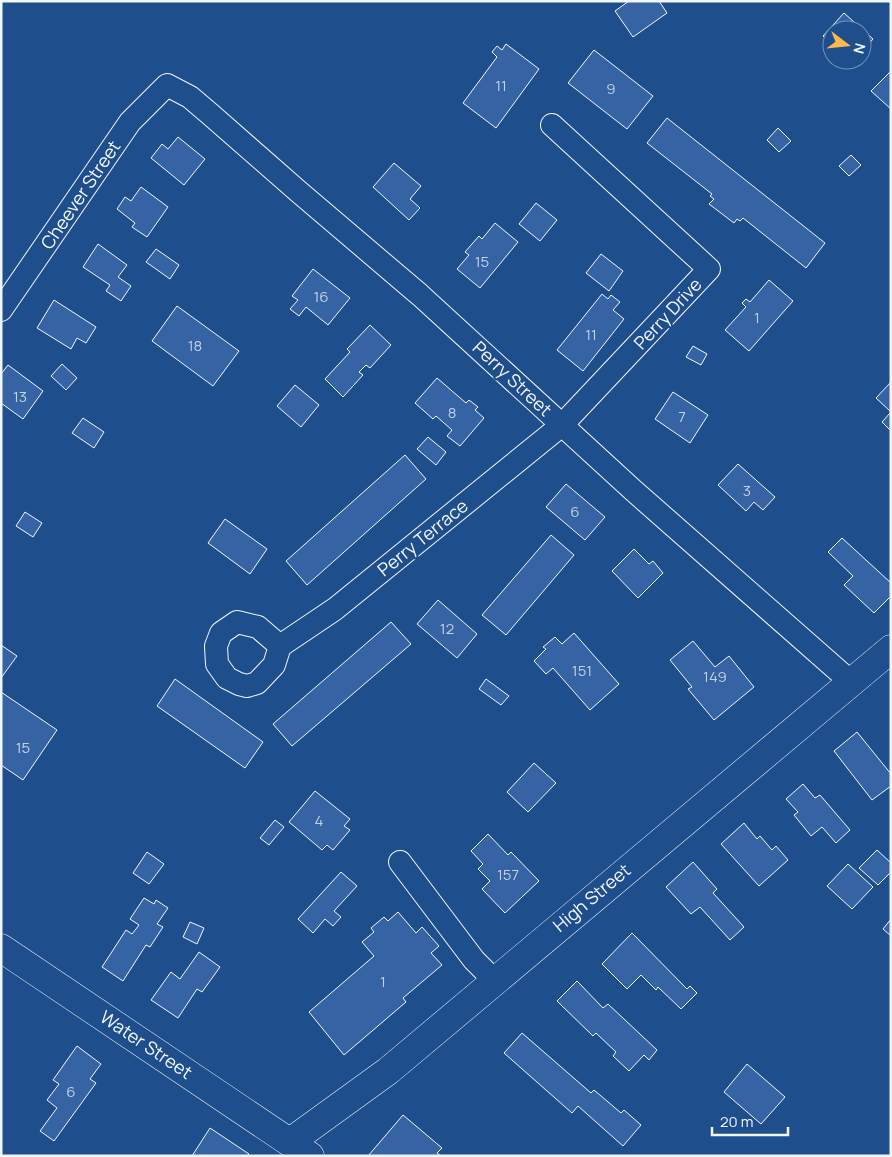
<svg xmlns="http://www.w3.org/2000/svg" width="892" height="1157" font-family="Manrope,sans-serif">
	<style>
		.building { fill: #3563a3; stroke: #f2f6ff }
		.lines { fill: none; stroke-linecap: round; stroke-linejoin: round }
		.street-casing { stroke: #f2f6ff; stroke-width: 24 }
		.secondary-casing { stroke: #f2f6ff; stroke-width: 29 }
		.street { stroke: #1f4e8c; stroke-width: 22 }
		.secondary { stroke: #1f4e8c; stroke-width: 28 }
		.labels { text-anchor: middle; stroke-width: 4; stroke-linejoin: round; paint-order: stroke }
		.number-label { font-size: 15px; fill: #c3d1e8 }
		.street-label { font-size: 18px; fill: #f2f6ff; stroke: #1f4e8c }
	</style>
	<rect width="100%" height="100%" fill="#1f4e8c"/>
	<path class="building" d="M629,1h30l8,12 -34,24 -18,-26z
		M844,13l29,26 -11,13v-22h-30v14l-9,-8z
		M506,44l33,25 -43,59 -33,-25 34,-46 -5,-5 5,-6 5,4z
		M594,50l59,46 -26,33 -59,-46z
		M891,71v38l-20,-18z
		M667,118l158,125 -19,25 -63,-50 -3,3 -3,-2 -3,4 -25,-19 5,-5 -4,-3 2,-2 -65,-51z
		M778,128l13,13 -12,11 -12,-12z
		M178,137l27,22 -21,26 -33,-27 11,-14 6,5z
		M851,155l10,10 -12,11 -10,-10z
		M394,163l27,23 -11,13 10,9 -11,12 -36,-33z
		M141,187l27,20 -21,30 -15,-10 3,-4 -18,-14 8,-12 6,4z
		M536,203l21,17 -17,21 -21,-17z
		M495,223l23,19 -38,46 -23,-19 12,-14 -4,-3 14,-16 3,3z
		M98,244l29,21 -9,12 13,9 -10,15 -15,-10 4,-6 -27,-18z
		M156,249l23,16 -9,14 -24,-17z
		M601,254l22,17 -14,20 -23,-18z
		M313,269l37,29 -22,27 -22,-18 -7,9 -9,-7 8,-9 -6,-4z
		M769,280l24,21 -44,50 -24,-21 21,-23 -4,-4 4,-4 4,3z
		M602,294l6,5 3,-4 9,7 -7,8 11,9 -41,52 -26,-21z
		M54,300l42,27 -10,16 -9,-5 -6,11 -34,-21z
		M177,306l62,45 -26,35 -61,-45z
		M370,325l21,20 -21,23 -4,-3 -7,7 4,3 -20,22 -18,-18 25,-27 -3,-3z
		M693,346l14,8 -6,11 -15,-8z
		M62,364l15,14 -11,12 -15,-14z
		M8,365l35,26 -20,28 -22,-16v-29z
		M437,378l29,25 3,-3 9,7 -3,3 9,8 -24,28 -13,-10 5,-6 -16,-14 -3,3 -18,-16z
		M891,382v30l-15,-14z
		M295,385l24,20 -18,22 -24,-21z
		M673,392l35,23 -18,28 -35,-24z
		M891,412v19l-9,-9z
		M83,418l21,14 -10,16 -22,-15z
		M428,437l18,15 -10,13 -19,-16z
		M405,455l21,24 -119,106 -21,-24z
		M738,464l37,33 -12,13 -9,-8 -8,9 -28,-26z
		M566,484l39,33 -20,23 -39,-33z
		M25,512l17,11 -9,14 -17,-11z
		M225,519l42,30 -17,25 -42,-31z
		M551,535l23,20 -68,80 -24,-20z
		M842,538l49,45v13l-17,17 -30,-28 9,-9 -25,-24z
		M634,549l15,15 4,-3 10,12 -25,25 -26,-27z
		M438,600l39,34 -20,24 -40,-34z
		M391,622l20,22 -119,102 -19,-22z
		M574,633l45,51 -29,26 -37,-42 -7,6 -12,-13 12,-12 -3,-2 12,-10 7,7z
		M693,641l22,26 14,-11 25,31 -40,33 -26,-31 4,-2 -22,-27z
		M1,645l16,11 -16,22z
		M175,679l88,63 -18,26 -88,-62z
		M486,679l23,17 -8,9 -22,-16z
		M1,692l56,38 -34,50 -22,-15z
		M857,732l34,42v12l-19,14 -38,-49z
		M534,763l22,20 -28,29 -21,-20z
		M803,784l12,14 5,-3 30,35 -14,13 -14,-16 -11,9 -17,-21 4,-3 -12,-13z
		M315,791l35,28 -6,7 6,4 -17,20 -6,-5 -5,5 -33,-28z
		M275,820l9,7 -15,18 -9,-7z
		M744,823l13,16 3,-3 12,14 4,-4 12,14 -29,26 -38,-42z
		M488,834l20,21 3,-3 28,29 -34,32 -23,-24 8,-8 -12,-12 5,-5 -12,-13z
		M877,850l14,13v9l-13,13 -19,-17z
		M147,852l17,12 -15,20 -16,-11z
		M693,862l24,27 -4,4 31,34 -14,13 -30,-33 -9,7 -25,-27z
		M848,864l25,23 -21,22 -25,-23z
		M341,872l16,14 -23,25 7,6 -8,9 -8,-7 -12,14 -15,-14z
		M144,898l10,6 2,-4 12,8 -11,16 6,3 -13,20 -4,-2 -23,36 -21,-14 24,-37 6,4 7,-9 -9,-6z
		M398,912l18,21 6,-6 17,19 -8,7 11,12 -39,33 3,4 -62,53 -35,-43 65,-56 -12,-14 12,-10 -3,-4 13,-11 4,4z
		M891,919v17l-8,-7z
		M190,922l14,6 -7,16 -14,-7z
		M632,933l55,56 3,-3 7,7 -16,16 -23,-22 -2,3 -15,-15 -14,14 -25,-25z
		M199,952l21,15 -18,25 -5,-3 -19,29 -27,-18 20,-28 9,7z
		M577,981l26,27 5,-4 49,46 -8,10 -5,-5 -15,16 -16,-15 3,-4 -20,-19 -3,3 -36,-35z
		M522,1033l69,60 3,-3 27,23 3,-3 17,15 -18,21 -45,-40 -6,7 -68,-60z
		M77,1046l24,18 -11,15 6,4 -42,58 -14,-10 17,-23 -10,-8 12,-16 -6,-4z
		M747,1064l38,33 -24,27 -37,-32z
		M403,1115l39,33 -5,5 4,3h-73z
		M210,1128l39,26 -2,2h-55z"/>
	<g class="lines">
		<defs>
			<path id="street" d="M1,310l129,-188 37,-37 23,12 20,17 89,78 121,103 214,196 217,191
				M237,622l21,5 22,19 -6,19 -17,18 -10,3 -8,-2 -12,-6 -10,-14 -1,-18 5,-13z
				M280,646l55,-37 227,-184 147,-156 -157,-144
				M400,862l74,98 20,20"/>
			<path id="secondary" d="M1,948l309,208
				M290,1142l98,-71 503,-422"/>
		</defs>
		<use href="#street" class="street-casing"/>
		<use href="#secondary" class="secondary-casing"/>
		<use href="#street" class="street"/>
		<use href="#secondary" class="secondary"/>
	</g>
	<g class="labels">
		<g class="number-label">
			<text x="501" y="91">11</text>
			<text x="611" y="94">9</text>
			<text x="482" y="267">15</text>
			<text x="321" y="302">16</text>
			<text x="757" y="323">1</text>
			<text x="591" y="340">11</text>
			<text x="195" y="351">18</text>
			<text x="20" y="402">13</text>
			<text x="452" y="418">8</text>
			<text x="682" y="422">7</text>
			<text x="747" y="496">3</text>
			<text x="575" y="517">6</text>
			<text x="447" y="634">12</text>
			<text x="582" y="676">151</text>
			<text x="715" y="682">149</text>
			<text x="23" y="753">15</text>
			<text x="319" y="826">4</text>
			<text x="508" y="880">157</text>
			<text x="383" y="987">1</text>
			<text x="71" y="1097">6</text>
		</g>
		<g class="street-label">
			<text transform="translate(81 195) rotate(-56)" y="6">Cheever Street</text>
			<text transform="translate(668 314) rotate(-47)" y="6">Perry Drive</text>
			<text transform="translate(512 379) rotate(43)" y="6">Perry Street</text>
			<text transform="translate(423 538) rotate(-39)" y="6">Perry Terrace</text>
			<text transform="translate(592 898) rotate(-40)" y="6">High Street</text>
			<text transform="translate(146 1045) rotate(34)" y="6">Water Street</text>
		</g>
	</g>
	<rect width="892" height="1157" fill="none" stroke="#f2f6ff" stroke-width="5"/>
	<g transform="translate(847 45) rotate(106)"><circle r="24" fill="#1f4e8c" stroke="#7391ba"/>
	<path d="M0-4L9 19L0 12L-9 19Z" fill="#ffb74d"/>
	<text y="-8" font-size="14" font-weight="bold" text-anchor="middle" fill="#f2f6ff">N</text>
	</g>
	<path d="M712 1127v8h76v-8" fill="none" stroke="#f2f6ff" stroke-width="2.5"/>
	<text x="720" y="1127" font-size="15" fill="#f2f6ff" stroke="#1f4e8c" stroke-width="4" paint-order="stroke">20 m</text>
</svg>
